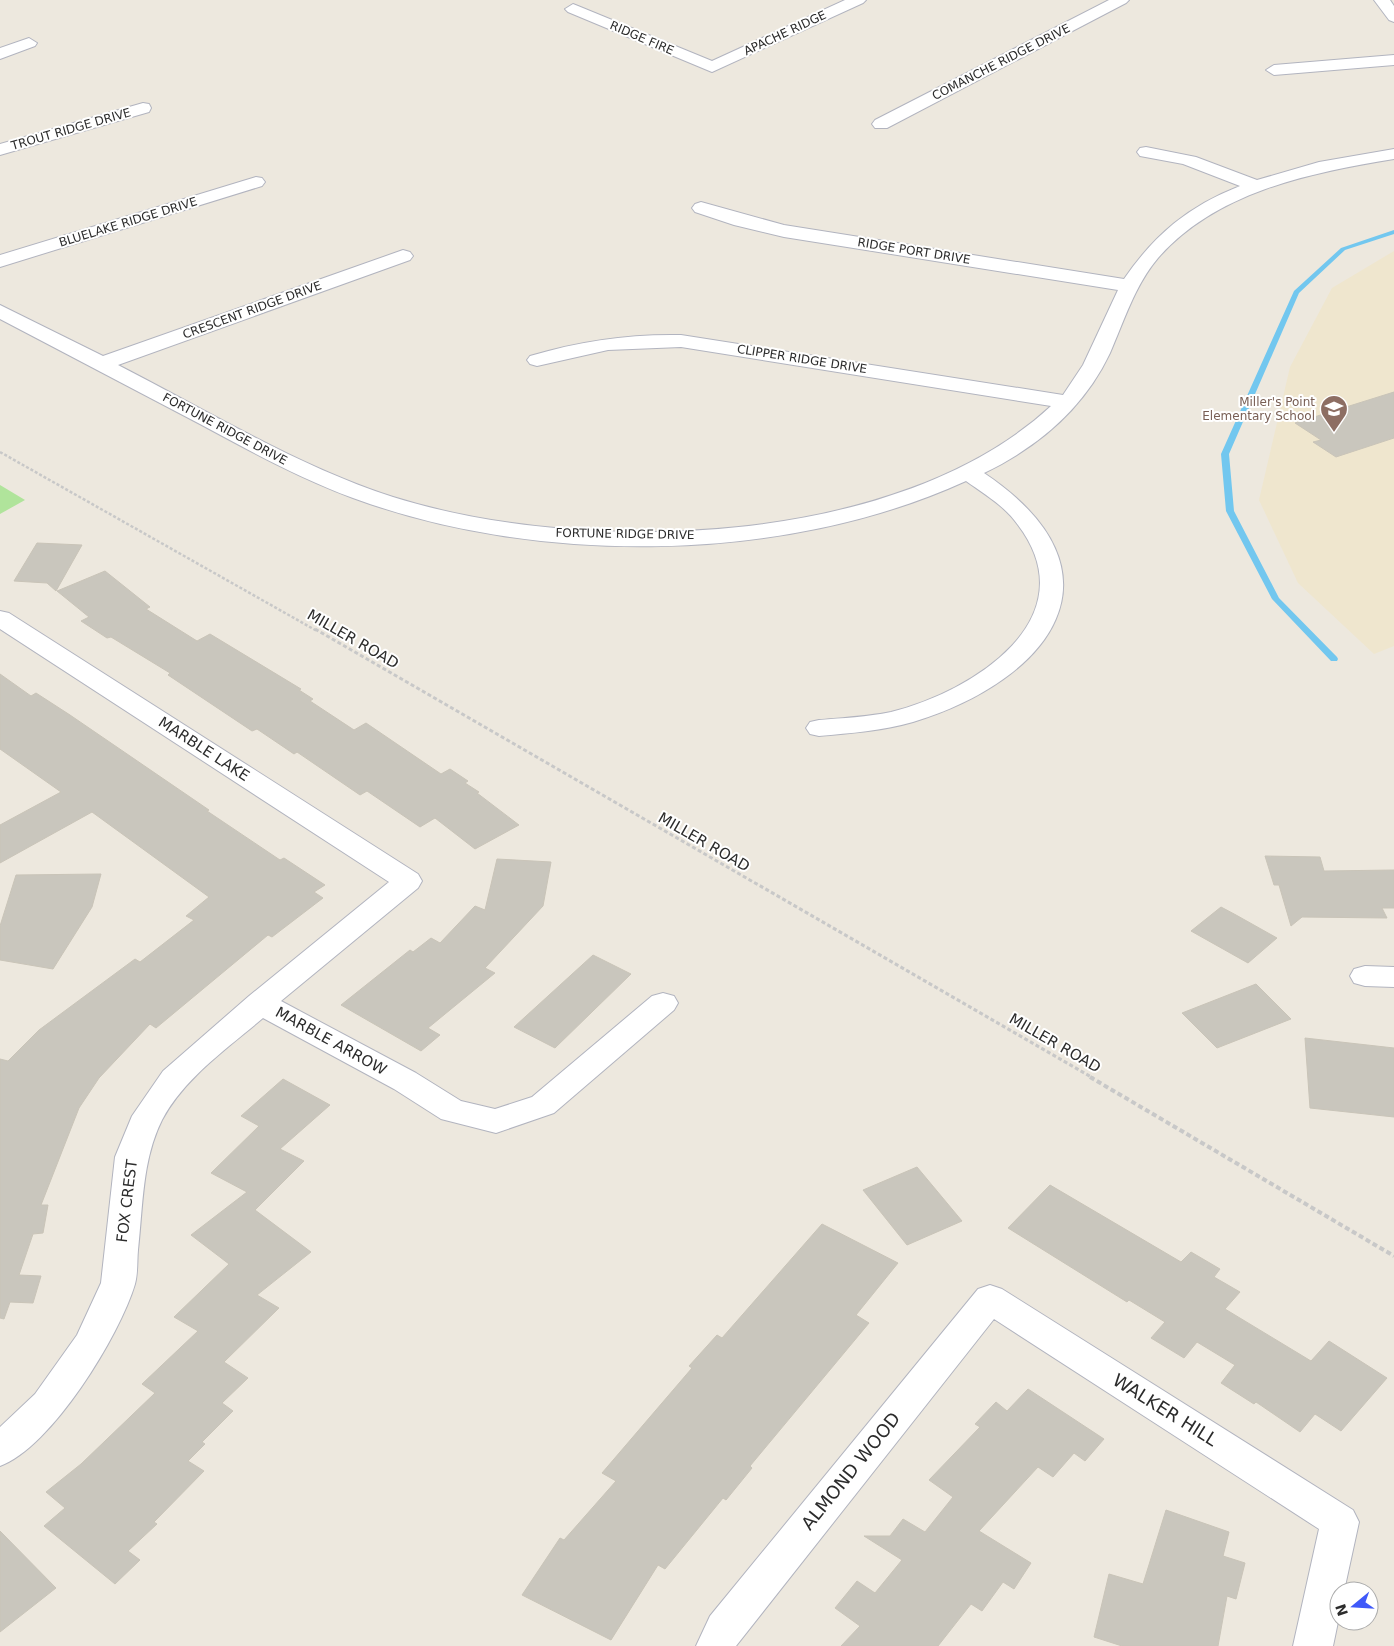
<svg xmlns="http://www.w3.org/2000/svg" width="1394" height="1646" font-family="'DejaVu Sans',sans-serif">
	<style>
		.education { fill: #efe6ce }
		.green { fill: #b0e49b }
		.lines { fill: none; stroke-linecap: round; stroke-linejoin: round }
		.stream { fill: #72c7ef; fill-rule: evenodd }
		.building { fill: #c9c6bd; stroke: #c9c4b8 }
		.minor-casing { stroke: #b2b4bf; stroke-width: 2 }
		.path-far2 { stroke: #c8c8c8; stroke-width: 2.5; stroke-dasharray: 3 2; stroke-linecap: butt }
		.path-far1 { stroke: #c8c8c8; stroke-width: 3; stroke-dasharray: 4 2.5; stroke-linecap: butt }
		.path { stroke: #c8c8c8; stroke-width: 4; stroke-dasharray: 5 3; stroke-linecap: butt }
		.minor { fill: #fff; fill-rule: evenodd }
		.labels { text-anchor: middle; stroke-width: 4; stroke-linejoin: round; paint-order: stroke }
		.far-street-label { font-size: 12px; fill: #2c2c2c; stroke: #fff }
		.far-education-label { font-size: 12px; fill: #785e54; stroke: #fff; text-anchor: end }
		.street-label { font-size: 15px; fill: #2c2c2c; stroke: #fff }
		.near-street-label { font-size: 18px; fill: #2c2c2c; stroke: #fff }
	</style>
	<rect width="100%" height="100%" fill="#ede8de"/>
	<path class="education" d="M1394,251v395l-20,8 -76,-71 -39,-83 31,-133 42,-79z"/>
	<path class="green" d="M0,485l25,15 -25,14z"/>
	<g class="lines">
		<path class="stream" d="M1394,230v4l-49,16 -46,43 -70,161 5,57 45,87 58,59 1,2 -1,2h-6l-59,-62 -46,-88 -5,-57 73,-163 47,-43z"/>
	</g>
	<path class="building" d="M1394,392v46l-58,19 -23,-15 8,-2 -26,-17z
		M37,543l45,2 -26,46 -9,-8 -33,-2z
		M105,571l45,36 -4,2 51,32 13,-7 91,55 -2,1 14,9 -3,2 44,29 12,-7 75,51 9,-5 18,12 -3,2 14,9 -2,1 42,32 -44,24 -40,-31 -15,9 -53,-36 -7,4 -63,-43 -3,2 -37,-25 -5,2 -84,-56 2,-2 -59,-36 -4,1 -26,-17 8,-4 -32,-26z
		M0,674l31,22 5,-3 34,22 139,95 -2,1 73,49 4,-2 41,27 -11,7 9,6 -51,39 -4,-2 -112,93 -6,-4 -51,54 -20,30 -38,97h7l-5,28 -10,1 -14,41 22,1 -8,27 -23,-1 -6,17 -4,-1v-259l8,2 31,-31 96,-71 5,3 54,-42 -8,-4 23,-19 -117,-85 -92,51v-38l61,-33 -61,-43z
		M1265,856l55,1 4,14 70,-1v38h-12l5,10 -85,-1 -11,9 -12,-41h-5z
		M497,859l54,3 -8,44 -58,62 10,5 -67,55 12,7 -19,16 -80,-46 69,-55 3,2 18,-14 9,5 35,-37 10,4z
		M101,874l-9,33 -39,62 -53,-9v-34l16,-51z
		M1221,907l15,8 41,23 -29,25 -57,-32z
		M593,955l38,19 -76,74 -41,-21z
		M1256,984l35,35 -74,29 -35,-35z
		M1305,1038l89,10v69l-84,-9z
		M283,1079l47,26 -50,44 24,12 -49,49 56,42 -54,43 22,13 -55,54 24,16 -26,25 11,8 -31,31 3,2 -17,17 16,10 -50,51 3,2 -29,27 12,9 -25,24 -71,-58 21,-18 -19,-16 35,-28 74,-71 -13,-9 56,-53 -24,-14 55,-53 -38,-29 56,-43 -36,-19 48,-47 -18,-10z
		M917,1167l45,54 -55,24 -44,-55z
		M1050,1185l131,77 10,-10 29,17 -6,8 26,15 -15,17 86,52 18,-20 58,37 -46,53 -26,-17 -15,18 -44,-30 -2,2 -33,-21 14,-18 -38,-23 -13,16 -33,-20 14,-16 -36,-22 -2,2 -119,-74z
		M822,1224l76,39 -42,52 13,8 -119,143 2,2 -26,32 -3,-2 -58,71 -7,-4 -47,75 -89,-45 38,-57 4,2 52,-59 -14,-8 90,-105 -3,-2 28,-31 5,3z
		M1028,1389l76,50 -19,22 -11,-8 -21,24 -15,-10 -59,64 52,32 -17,26 -11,-7 -21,29 -11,-7 -33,42h-97l19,-20 -25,-18 22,-27 18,12 27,-33 -38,-24h26l13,-17 22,13 28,-35 -24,-17 51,-53 -5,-3 21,-22 11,9z
		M1166,1510l63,22 -6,24 22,7 -9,36 -9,-3 -9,50h-96l-28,-9 15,-63 34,10z
		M0,1531l56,57 -56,44z"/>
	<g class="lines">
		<defs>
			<path id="minor" d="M845,0h21l-3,3 -151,69 -144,-60 -3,-3 8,-5 5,2 134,55z
				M1109,0h20l-3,3 -239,125h-12l-3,-4 3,-4z
				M1374,0h16l4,6v16l-5,-2z
				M29,38l8,5 -2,3 -35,13v-11z
				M1394,55v10l-120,10 -8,-5 8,-5z
				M143,103l6,1 2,4 -2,4 -149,43v-11z
				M1146,147l50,10 61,23 62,-18 75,-13v10c-84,14 -177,32 -236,99 -23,27 -34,63 -48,95 -26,55 -72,94 -126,120 149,100 66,207 -71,249 -31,9 -62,11 -94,14l-9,-2 -4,-6 4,-6 9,-2c24,-2 48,-3 72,-8 81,-20 198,-93 127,-187 -13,-19 -34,-31 -52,-44 -181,83 -428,85 -613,17 -54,-20 -103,-47 -153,-74 -67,-35 -133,-70 -200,-105v-14l103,51 300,-106 7,2 3,4 -3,4 -292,105c90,46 179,101 275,132 191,60 505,51 658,-91l-370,-59 -73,3 -71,16 -7,-2 -3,-4 3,-4c50,-15 99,-22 151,-21l382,60 20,-30 35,-75 -334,-53 -50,-12 -39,-13 -3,-4 3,-4 6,-2 83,23 340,54c31,-45 65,-73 116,-93l-57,-22 -43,-8 -3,-4 3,-4z
				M256,177l6,1 3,4 -3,4 -262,81v-12z
				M0,611l9,2 409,261 4,7 -4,7 -137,113 135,72 45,28 34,8 37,-12 120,-101 11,-3 11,3 4,7 -4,7 -120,103 -58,20 -55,-14 -47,-30 -131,-71c-35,30 -79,60 -101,102 -20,40 -19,86 -24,130 -1,10 0,23 -3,34 -15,51 -84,164 -135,182v-39l35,-33 42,-59 24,-52 14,-126 17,-41 31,-45 86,-75 140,-114 -389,-253z
				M1365,966l29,1v20l-29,-1 -11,-3 -4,-7 4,-7z
				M990,1285l12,4 351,221 6,12 -15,69h-5v26l-6,29h-40l26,-117 -325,-210 -258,327h-40l14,-30 268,-327z"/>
		</defs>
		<use href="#minor" class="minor-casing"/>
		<path class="path-far2" d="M0,452l317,179"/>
		<path class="path-far1" d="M315,629l778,449"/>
		<path class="path" d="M1090,1077l304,179"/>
		<use href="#minor" class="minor"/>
	</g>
	<defs>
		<symbol id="school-pin" viewBox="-11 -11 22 30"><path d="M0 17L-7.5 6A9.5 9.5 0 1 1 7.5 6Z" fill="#8d6e63" stroke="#fff"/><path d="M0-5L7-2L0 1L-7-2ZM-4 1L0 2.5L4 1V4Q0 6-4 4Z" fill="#fff"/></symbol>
	</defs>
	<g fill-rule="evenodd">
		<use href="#school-pin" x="1318" y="393" width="32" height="43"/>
	</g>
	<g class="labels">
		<g class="far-street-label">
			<text transform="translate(785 33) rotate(-25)" y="4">APACHE RIDGE</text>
			<text transform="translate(642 38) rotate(23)" y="4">RIDGE FIRE</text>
			<text transform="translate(1001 62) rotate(-27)" y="4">COMANCHE RIDGE DRIVE</text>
			<text transform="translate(71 129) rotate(-16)" y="4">TROUT RIDGE DRIVE</text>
			<text transform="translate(128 222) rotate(-17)" y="4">BLUELAKE RIDGE DRIVE</text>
			<text transform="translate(914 251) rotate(9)" y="4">RIDGE PORT DRIVE</text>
			<text transform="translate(252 310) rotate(-20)" y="4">CRESCENT RIDGE DRIVE</text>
			<text transform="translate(802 359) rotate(9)" y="4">CLIPPER RIDGE DRIVE</text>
			<text transform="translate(225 429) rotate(28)" y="4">FORTUNE RIDGE DRIVE</text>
			<text transform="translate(625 534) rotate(1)" y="4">FORTUNE RIDGE DRIVE</text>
		</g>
		<g class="far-education-label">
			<text x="1315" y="406">Miller's Point<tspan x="1315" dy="14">Elementary School</tspan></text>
		</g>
		<g class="street-label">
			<text transform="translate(353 639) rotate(30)" y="5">MILLER ROAD</text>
			<text transform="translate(204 749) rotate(33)" y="5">MARBLE LAKE</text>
			<text transform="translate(704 842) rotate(30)" y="5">MILLER ROAD</text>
			<text transform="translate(331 1041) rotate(29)" y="5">MARBLE ARROW</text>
			<text transform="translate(1055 1043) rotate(30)" y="5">MILLER ROAD</text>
			<text transform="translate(127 1201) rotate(-83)" y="5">FOX CREST</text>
		</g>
		<g class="near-street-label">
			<text transform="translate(1165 1410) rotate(32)" y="6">WALKER HILL</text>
			<text transform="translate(851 1471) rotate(-51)" y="6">ALMOND WOOD</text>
		</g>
	</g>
	<g transform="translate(1354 1606) rotate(252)"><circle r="24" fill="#ffffff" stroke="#ababab"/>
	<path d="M0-4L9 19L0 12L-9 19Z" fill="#3f59f9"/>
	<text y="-8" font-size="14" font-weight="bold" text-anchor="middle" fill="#2c2c2c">N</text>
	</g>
</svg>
